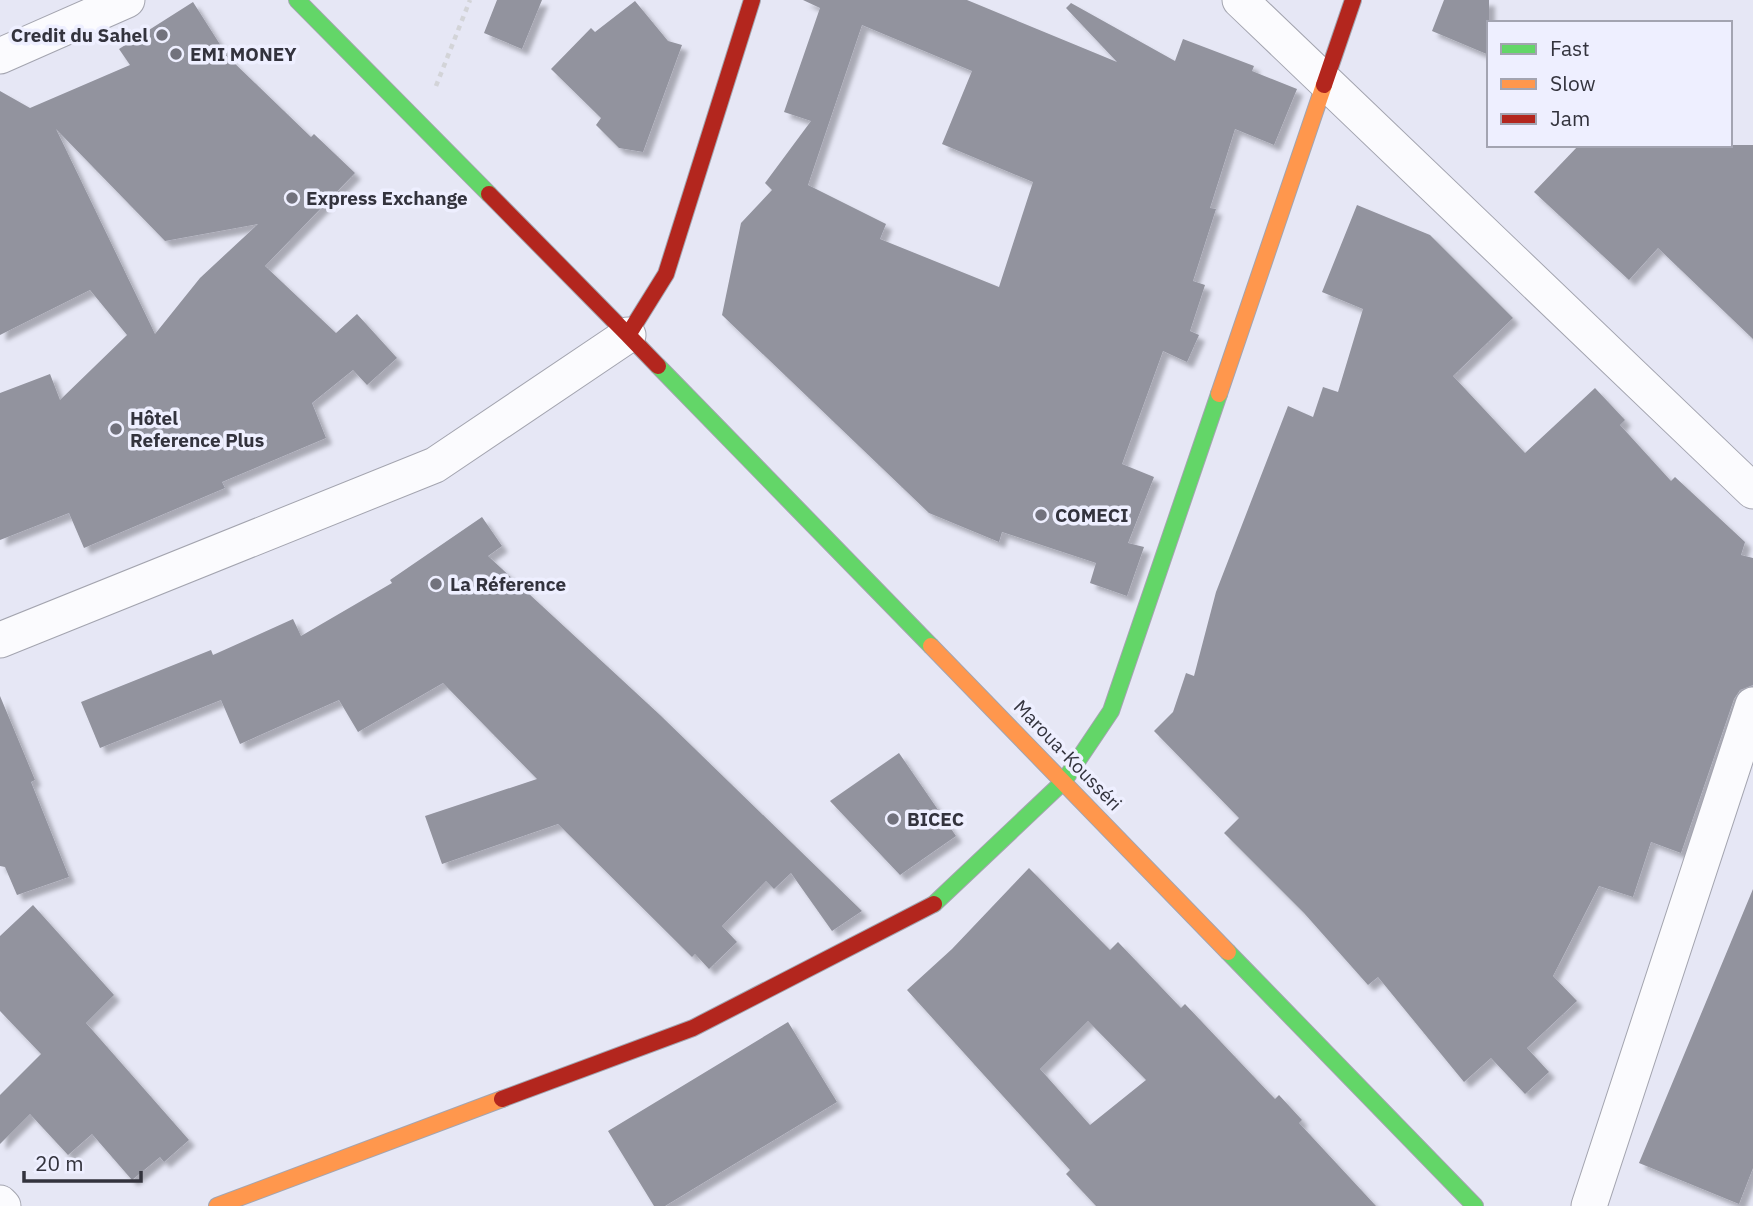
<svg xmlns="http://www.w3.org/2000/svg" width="1753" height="1206" font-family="'IBM Plex Sans',sans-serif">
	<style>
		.building { fill: #92939e; fill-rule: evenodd; filter: url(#shadow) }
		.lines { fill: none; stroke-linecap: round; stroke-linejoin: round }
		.street-casing { stroke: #a3a4af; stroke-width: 37 }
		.fast-casing { stroke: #a3a4af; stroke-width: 18 }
		.slow-casing { stroke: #a3a4af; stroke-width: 18 }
		.jam-casing { stroke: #a3a4af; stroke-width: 18 }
		.path { stroke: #d3d4d8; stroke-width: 4.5; stroke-dasharray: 5 5; stroke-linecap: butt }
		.street { stroke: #fbfbfe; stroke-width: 35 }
		.fast { stroke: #63d668; stroke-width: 16 }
		.slow { stroke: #ff974d; stroke-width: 16 }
		.jam { stroke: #b3261e; stroke-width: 16 }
		.poi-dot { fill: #72727d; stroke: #eeefff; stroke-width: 2.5 }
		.labels { text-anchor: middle; stroke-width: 7; stroke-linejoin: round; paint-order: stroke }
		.poi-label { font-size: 19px; font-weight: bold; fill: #33333d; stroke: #eeefff; text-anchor: start }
		.street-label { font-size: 19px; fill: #33333d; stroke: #eeefff }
	</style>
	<defs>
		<filter id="shadow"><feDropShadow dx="6" dy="6" stdDeviation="2" flood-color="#0004"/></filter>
	</defs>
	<rect width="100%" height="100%" fill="#e6e7f5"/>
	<path class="building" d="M497,0h45l-20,49 -38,-16z
		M803,0h164l150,62 -51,-54 5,-5 104,58 8,-22 71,27 -2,5 45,18 -23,56 -39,-16 -25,79 6,1 -23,72 12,4 -15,46 9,4 -12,27 -24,-11 -41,113 32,13 -26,66 16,4 -17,49 -37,-13 6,-20 -94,-31 -3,10 -70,-29 -207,-198 19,-92 31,-33 -7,-7 46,-62 -27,-9 36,-104zM862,25l110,46 -30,73 91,38 -34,105 -119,-48 6,-15 -78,-39z
		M1444,0h45v55l-57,-24z
		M635,1l33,40 14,4 -39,107 -24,-4 -23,-23 5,-7 -50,-49 40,-41 4,4z
		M193,2l35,55 83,80 3,-3 41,39 -90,93 71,67 21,-19 40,44 -30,27 -14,-15 -41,33 14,35 -104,44 3,6 -141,60 -15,-35 -69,27v-147l50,-19 10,26 67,-65 -37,-45 -90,45v-244l30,17 100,-43 -11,-16zM56,129l109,112 93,-17 -58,54 -45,56z
		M1579,145h174v194l-95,-91 -29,32 -95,-88z
		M1357,205l73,30 83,83 -60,58 72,77 70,-65 30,32 -5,5 51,56 4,-4 70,65 -4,13 12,3v127l-13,5 -6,9 -53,154 -30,-11 -18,55 -34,-11 -46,90 24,25 -50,47 22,24 -24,22 -34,-36 -27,24 -86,-105 -10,8 -64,-72 -80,-80 15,-15 -85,-87 19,-19 13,-39 8,3 22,-84 72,-186 25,11 10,-30 15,5 25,-83 -41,-17z
		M482,517l20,29 -14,10 172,159 202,196 -30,20 -41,-58 -17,16 -8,-8 -44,45 15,16 -28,27 -14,-15 -3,3 -134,-133 -116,40 -17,-48 112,-37 -94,-96 -85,49 -19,-32 -99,44 -19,-44 -121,48 -19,-46 130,-52 2,5 80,-36 8,17 91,-53 -2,-3z
		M0,696l35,84 -4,2 38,95 -52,18 -12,-28 -5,-1z
		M899,753l57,83 -56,39 -70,-74z
		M1029,868l81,82 8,-8 63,66 4,-4 90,95 4,-4 23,25 -3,3 77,83h-280l-30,-32 4,-4 -163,-180 45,-41zM1088,1021l58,59 -56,45 -50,-56z
		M1753,889v279l-14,36 -100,-41z
		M33,905l81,90 -28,28 103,117 -25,22 -4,-5 -28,23 -40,-46 -24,21 -38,-41 -30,30v-49l41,-41 -41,-43v-75z
		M788,1022l49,80 -172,104h-11l-46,-75z"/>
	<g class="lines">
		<defs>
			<path id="street" d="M1240,0l513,491
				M0,56l127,-56
				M0,640l435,-175 193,-130
				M0,1203l3,3
				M1589,1206l164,-501"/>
			<path id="fast" d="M297,0l192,194
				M658,366l273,280
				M934,904l130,-123 47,-70 108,-317
				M1228,952l247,254"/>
			<path id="slow" d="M1219,394l105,-309
				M931,646l297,306
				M217,1206l285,-107"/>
			<path id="jam" d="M1324,85l29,-85
				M489,194l139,141
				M658,366l-30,-31 38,-61 86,-274
				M502,1099l191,-71 241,-124"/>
		</defs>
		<use href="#street" class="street-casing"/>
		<use href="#fast" class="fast-casing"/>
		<use href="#slow" class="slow-casing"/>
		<use href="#jam" class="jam-casing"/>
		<path class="path" d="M436,86l34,-86"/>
		<use href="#street" class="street"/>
		<use href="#fast" class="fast"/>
		<use href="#slow" class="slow"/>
		<use href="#jam" class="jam"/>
	</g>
	<g class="poi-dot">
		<circle cx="162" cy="35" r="7"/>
		<circle cx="176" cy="54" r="7"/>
		<circle cx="292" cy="198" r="7"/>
		<circle cx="116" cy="429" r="7"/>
		<circle cx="1041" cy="515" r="7"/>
		<circle cx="436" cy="584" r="7"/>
		<circle cx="893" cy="819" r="7"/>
	</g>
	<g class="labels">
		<g class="poi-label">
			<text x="148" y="42" text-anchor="end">Credit du Sahel</text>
			<text x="190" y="61">EMI MONEY</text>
			<text x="306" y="205">Express Exchange</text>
			<text x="130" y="425">Hôtel<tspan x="130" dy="22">Reference Plus</tspan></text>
			<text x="1055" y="522">COMECI</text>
			<text x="450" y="591">La Réference</text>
			<text x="907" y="826">BICEC</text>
		</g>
		<g class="street-label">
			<text transform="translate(1068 755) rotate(46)" y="7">Maroua-Kousséri</text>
		</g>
	</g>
	<rect x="1487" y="21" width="245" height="126" fill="#eeefff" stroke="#a3a4b1" stroke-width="2"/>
	<rect x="1501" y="44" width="35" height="10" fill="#63d668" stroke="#a3a4b1" stroke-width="2"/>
	<text x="1550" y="56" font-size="21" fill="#33333d">Fast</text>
	<rect x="1501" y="79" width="35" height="10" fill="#ff974d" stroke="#a3a4b1" stroke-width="2"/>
	<text x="1550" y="91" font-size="21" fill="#33333d">Slow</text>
	<rect x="1501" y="114" width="35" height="10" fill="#b3261e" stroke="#a3a4b1" stroke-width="2"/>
	<text x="1550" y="126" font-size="21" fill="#33333d">Jam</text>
	<path d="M24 1171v10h117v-10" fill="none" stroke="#33333d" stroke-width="3.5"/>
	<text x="35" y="1171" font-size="21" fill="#33333d" stroke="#eeefff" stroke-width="5" paint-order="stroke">20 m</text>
</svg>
